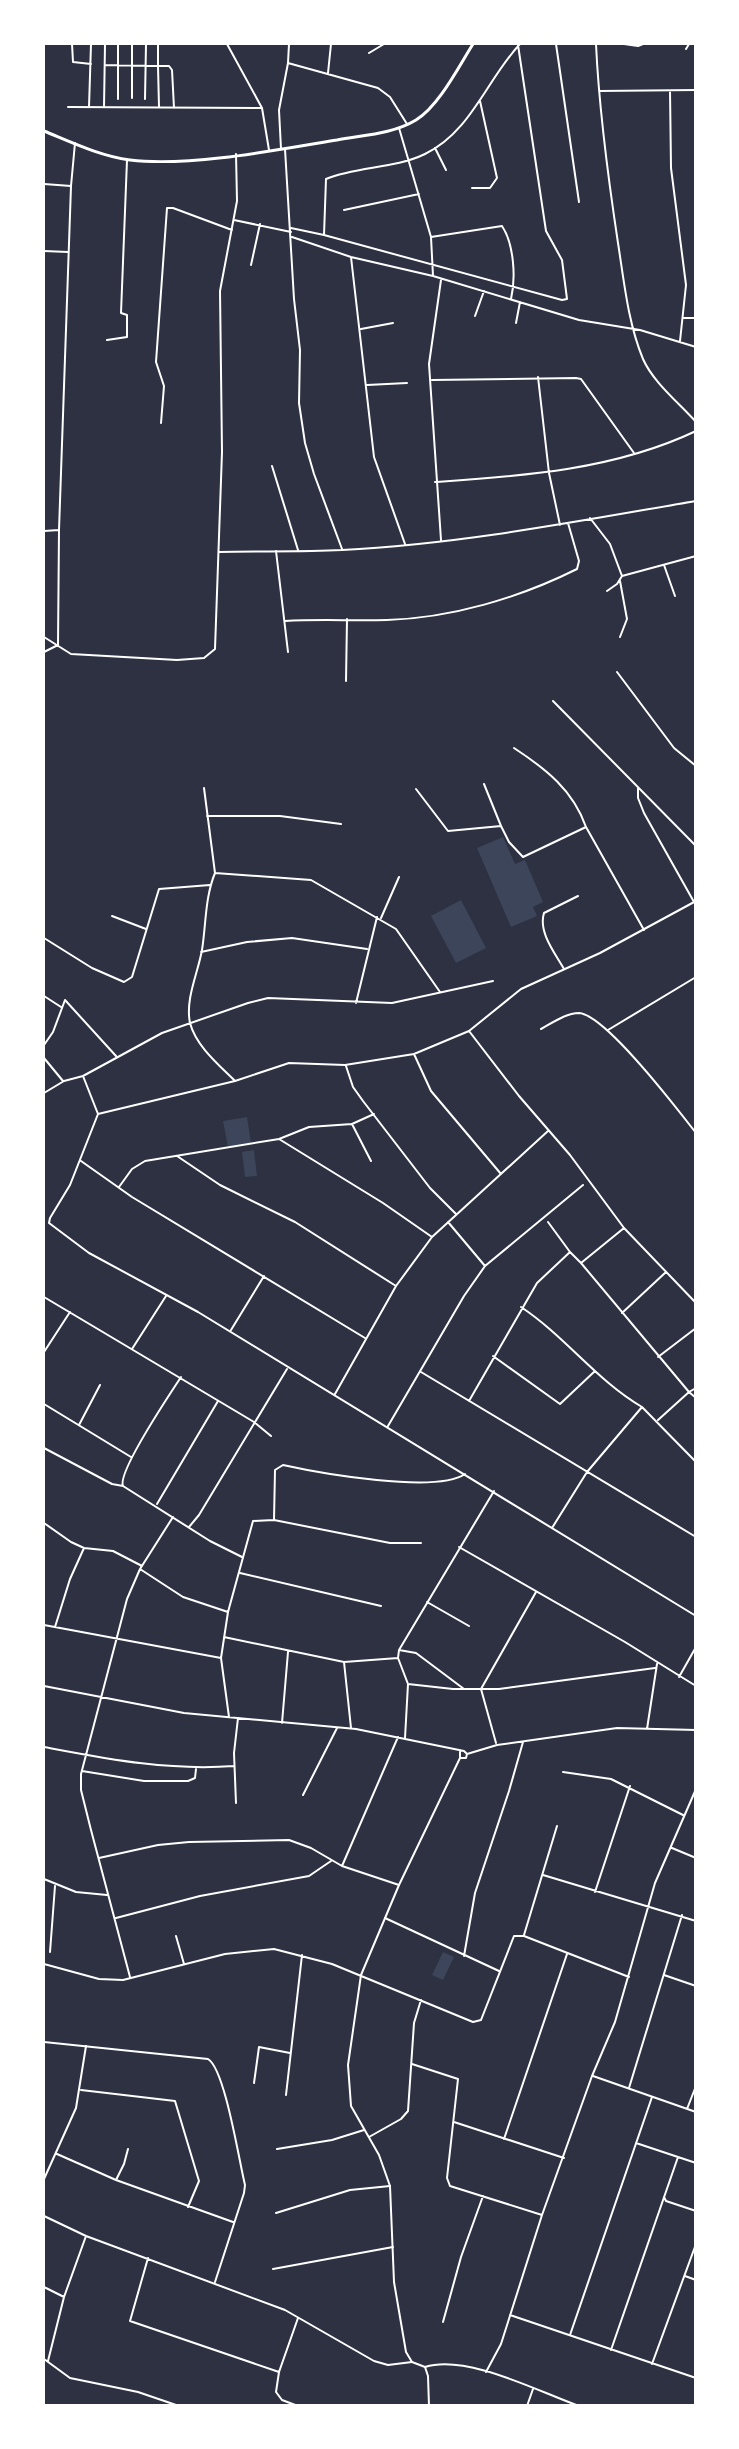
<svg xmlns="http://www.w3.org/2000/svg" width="739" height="2449" font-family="'IBM Plex Sans',sans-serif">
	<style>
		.green { fill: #3c4559 }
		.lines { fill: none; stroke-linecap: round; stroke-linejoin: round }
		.minor { stroke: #fff; stroke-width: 2 }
		.tertiary { stroke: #fff; stroke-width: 2 }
		.secondary { stroke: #fff; stroke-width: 3 }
	</style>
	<rect width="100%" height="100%" fill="#2d3142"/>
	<path class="green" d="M503,837l12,27 10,-4 18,42 -10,5 4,9 -26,11 -34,-79z
		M461,900l25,48 -30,15 -25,-47z
		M247,1117l4,26 -23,4 -5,-26z
		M254,1150l3,26 -12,1 -3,-25z
		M443,1952l11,5 -11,23 -11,-5z"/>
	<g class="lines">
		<path class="minor" d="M72,44l1,18 18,2
			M158,44v22h11l3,4 2,38
			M227,44l35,64 7,42
			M556,44l23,158
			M596,44c3,66 12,133 22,199 6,38 10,80 25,116 10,23 36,44 53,63
			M624,44l14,2 5,-2
			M686,49l3,-5
			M369,53l15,-9
			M288,63l1,-19
			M105,65l53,1 1,41
			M328,73l3,-29
			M599,91l97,-1
			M670,91l1,77 15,117 -6,56
			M132,98v-54
			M118,99v-55
			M145,99l1,-55
			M68,107l194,1
			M89,107l2,-63
			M104,107l1,-63
			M399,128l32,109 2,39
			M435,148l11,22
			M281,149l-2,-39 9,-47 90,25 12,9 17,27
			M285,149l9,150 6,51 -1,53 6,40 9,31 28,75
			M44,184l27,2
			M472,188h18l7,-10 -17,-77
			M344,210l75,-16
			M234,220l57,12
			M291,228l33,7 238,65 5,-1 -5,-39 -16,-29 -28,-186
			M324,235l2,-56c31,-13 68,-10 99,-25 46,-22 62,-75 95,-110
			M292,237l59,20 82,19 146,44 61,10 56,17
			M431,237l71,-11c12,18 14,52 9,73
			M44,251l24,1
			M351,257l23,200 31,87
			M251,265l9,-41
			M475,316l9,-25
			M684,318h12
			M516,323l4,-21
			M361,329l32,-6
			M107,340l20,-3v-22l-6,-2 6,-153
			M538,377l11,96 11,52
			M432,380l144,-2 5,1 53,74
			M367,385l40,-2
			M161,423l3,-37 -8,-24 11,-154h6l59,22
			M272,466l26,84
			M435,482c88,-6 179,-12 261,-51
			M590,518l20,26 12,32
			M44,531l15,-1
			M441,540l-12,-176 12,-84
			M276,551l12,101
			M219,552c41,-1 82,0 123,-2 119,-6 237,-29 354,-49
			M664,565l11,31
			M620,581l7,38 -7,18
			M607,591l10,-7 5,-8 74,-20
			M285,621c34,-2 68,0 102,-1 64,-2 132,-22 190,-51l2,-8 -11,-38
			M44,637l27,17 106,6 27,-2 11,-9 7,-197 -2,-161 17,-90 -1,-47
			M44,652l14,-7 1,-115 12,-344 4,-43
			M617,672l57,76 22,18
			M346,681l1,-62
			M553,701l143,145
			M514,748c32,21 59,42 72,79
			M484,784l17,42
			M204,788l11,85c-10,24 -9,52 -13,77 -4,23 -17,49 -12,73 6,23 29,42 45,58
			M638,788v10l6,15 50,89
			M416,789l32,42 53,-5 8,16 14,15 63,-30 58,103
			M207,816h73l61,8
			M215,873l96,7 85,49 44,63
			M112,916l34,13
			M381,918l18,-41
			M44,938l48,30 32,14 8,-5 27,-88 51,-4
			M201,952l46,-10 45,-4 75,11
			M564,969c-9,-16 -26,-37 -20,-56l34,-17
			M44,996l17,11
			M356,1003l21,-86
			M541,1029c11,-6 25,-16 38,-16 27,2 99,97 117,120
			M608,1030l88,-53
			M469,1031l50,65 51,59 54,73 72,75
			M44,1045l9,-13 12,-32 51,56
			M414,1054l17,37 70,83
			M44,1058l19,23
			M346,1066l7,21 10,14 67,87 26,26
			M83,1076l15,38 -28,71 -20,33 -1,5 40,30 109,59 498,304
			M44,1093l20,-12 19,-5 79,-43 86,-30 20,-5 124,5 101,-22
			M98,1114l137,-33 54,-18 56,2 69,-11 55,-23 52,-42 79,-36 96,-52
			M352,1124l19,37
			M279,1139l104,64 49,34
			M177,1156l43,29 75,37 101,64
			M81,1161l51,36 233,141
			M119,1187l13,-18 13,-8 134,-22 30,-12 43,-3 22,-10
			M448,1222l37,44
			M570,1252l11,11 43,-35
			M581,1263l108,129 -31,28
			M44,1297l210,125 17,14
			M521,1307c45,30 75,73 121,100
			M622,1313l44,-41
			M231,1330l33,-54
			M132,1349l34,-53
			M44,1352l26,-40
			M493,1356l67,48 35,-33
			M658,1357l38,-29
			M421,1372l275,165
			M696,1388l-7,4 7,6
			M335,1394l61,-108 36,-49 116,-106
			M469,1401l68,-118 33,-31 -22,-30
			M44,1404l87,53
			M79,1425l21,-40
			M388,1426l76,-130 21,-30 98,-81
			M44,1448l68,36 11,2 87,55 32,16
			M123,1486c-6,-14 47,-92 58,-109
			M494,1491l-95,159 -1,8 10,26 45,5h46l156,-21
			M157,1504l61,-103
			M274,1520l1,-50 8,-5c36,8 153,29 182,9
			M44,1523l27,19 13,6 29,3 29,15
			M189,1527l10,-12 88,-146
			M552,1528l35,-56 55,-65 54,55
			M459,1547l166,95 71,44
			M140,1569l43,28 45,15
			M240,1573l141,33
			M427,1602l42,24
			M44,1625l177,33
			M55,1627l15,-48 14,-31
			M224,1637l120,25 54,-4
			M399,1650l17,3 48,36
			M344,1662l7,66
			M679,1677l17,-30
			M44,1686l140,27 172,16 108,22 3,3 -1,4h-6v-6
			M229,1717l-8,-59 7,-46 25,-91 21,-1 116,23h31
			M282,1723l6,-71
			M647,1729l10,-65
			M405,1738l3,-54
			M496,1743l-15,-54 55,-97
			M44,1747c64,12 124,24 190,19
			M467,1754l30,-9 120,-17 79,2
			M82,1771l62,10h44l7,-3 1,-9
			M563,1772l48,7 72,36
			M303,1795l34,-67
			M236,1803l-2,-50 4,-35
			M672,1848l24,10
			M99,1858l59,-13 31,-3 100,-2 22,8 31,18 57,19
			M342,1866l56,-129
			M543,1875l153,46
			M44,1879l32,13 31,3
			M595,1892l35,-106
			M116,1918l84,-22 109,-20 22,-15
			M385,1918l114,53
			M524,1935l33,-109
			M176,1936l8,28
			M50,1952l5,-66
			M464,1956l11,-63 34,-102 14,-49
			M44,1964l55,15 24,1 102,-26 49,-5 58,15 141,58 8,-2 33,-84h10l105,41
			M664,1975l32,11
			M130,1977l-39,-147 -10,-40v-16l46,-175 13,-30 33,-52
			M44,2042l164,17c17,10 31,102 37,126l-1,8 -29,89
			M412,2064l46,15 -11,99 3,8 92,29
			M593,2076l103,36
			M254,2083l5,-36 31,6
			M629,2088l53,-173
			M81,2090l94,11 24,80 -11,26
			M286,2095l16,-140
			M687,2109l9,-23
			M454,2122l110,36
			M369,2137l32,-18 7,-8 6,-88 7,-23
			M504,2139l63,-185
			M636,2143l60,20
			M277,2149l55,-9 32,-10
			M57,2154l59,26 117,42
			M44,2179l32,-71 10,-62
			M116,2180l8,-16 4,-15
			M664,2197l2,4 30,10
			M276,2213l74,-23 40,-4
			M44,2216l42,20 199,74 89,51 14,4 24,-3
			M148,2258l-18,63 149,51
			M273,2269l120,-22
			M685,2276l11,4
			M44,2287l20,10
			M510,2315l186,63
			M443,2322l18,-65 22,-61
			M570,2335l82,-238
			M611,2350l67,-193
			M44,2359l26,19 68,14 41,14
			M48,2361l16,-64 22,-61
			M652,2364l44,-120
			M425,2367c42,-13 112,24 154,39
			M486,2372l15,-28 41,-129 50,-139 23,-54 40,-139 41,-94
			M298,2406l-16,-6 -6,-8 3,-20 19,-54
			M527,2406l6,-17"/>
		<path class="tertiary" d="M429,2406l-1,-30 -3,-9 -13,-5 -6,-10 -12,-70 -4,-96 -11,-31 -28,-49 -3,-41 13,-90 38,-90 61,-127"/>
		<path class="secondary" d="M44,131c27,11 56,25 86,29 59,7 147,-10 207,-20 26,-5 56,-6 79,-20 23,-14 43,-54 57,-76"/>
	</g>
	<rect width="739" height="2449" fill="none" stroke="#ffffff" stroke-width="90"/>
</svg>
